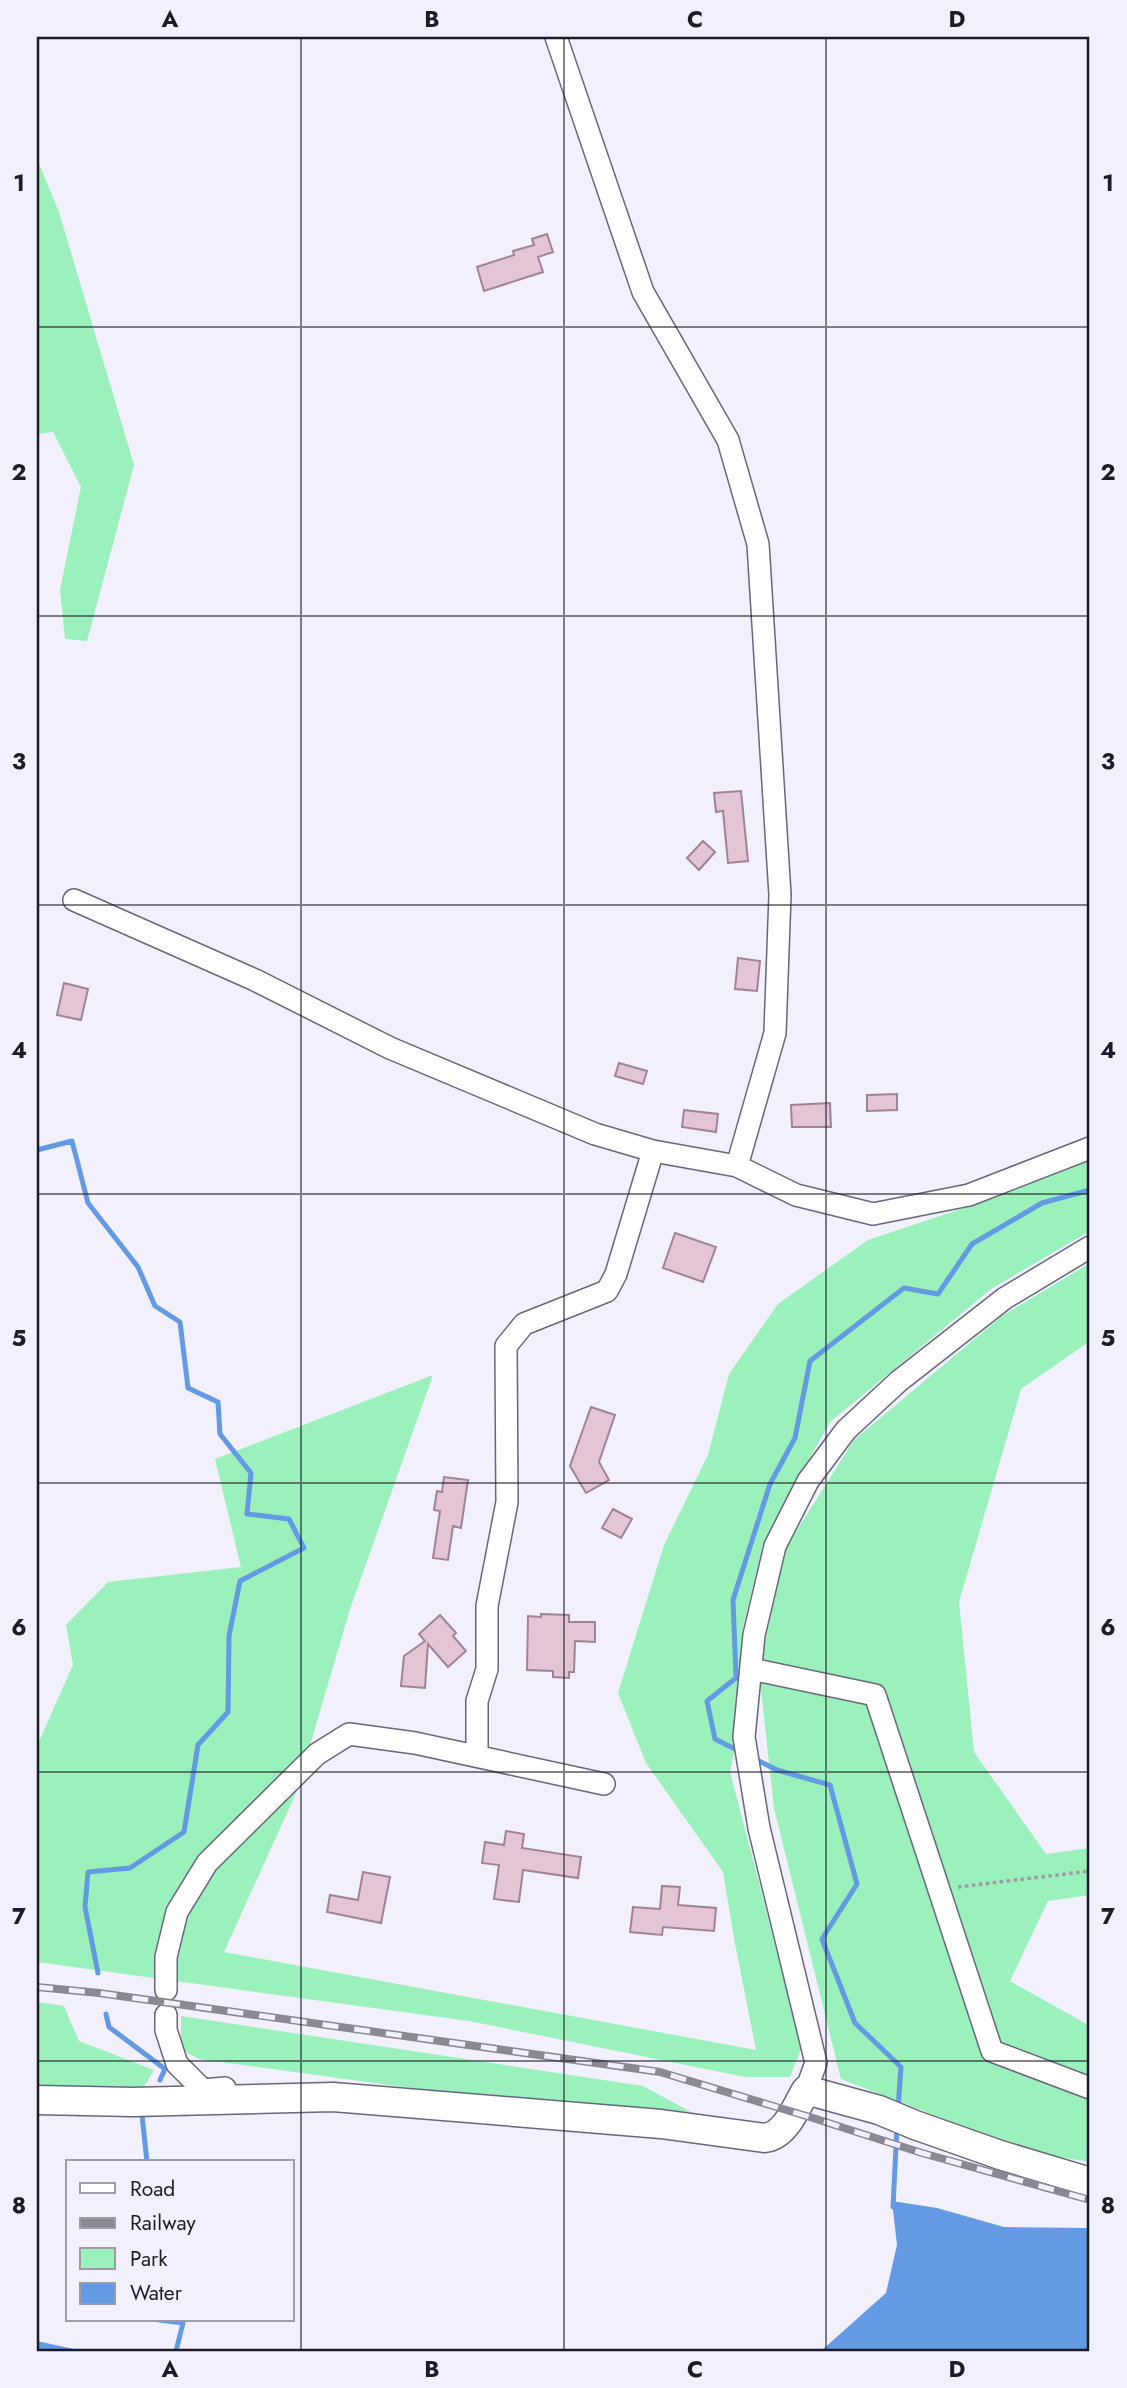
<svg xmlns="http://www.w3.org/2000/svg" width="1127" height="2388" font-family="Jost,sans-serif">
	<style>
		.green { fill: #9af1bb }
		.water { fill: #649ae4 }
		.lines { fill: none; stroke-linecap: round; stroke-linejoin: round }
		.stream { stroke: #649ae4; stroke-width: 5 }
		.building { fill: #e4c5d6; stroke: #a08493; stroke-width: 2 }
		.minor-casing { stroke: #69657f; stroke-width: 24 }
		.major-casing { stroke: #69657f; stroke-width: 31 }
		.path { stroke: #9d9ba7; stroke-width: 3.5; stroke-dasharray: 3.5 3.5; stroke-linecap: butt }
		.minor { stroke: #fff; stroke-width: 21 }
		.major { stroke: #fff; stroke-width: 28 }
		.rail-casing { stroke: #898893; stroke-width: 8 }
		.rail { stroke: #f1f0fc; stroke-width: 5; stroke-dasharray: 16; stroke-linecap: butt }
		.grid { fill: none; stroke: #1d1b26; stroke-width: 2; stroke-opacity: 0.55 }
		.neatline { fill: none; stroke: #1d1b26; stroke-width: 2.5 }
		.grid-label { font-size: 23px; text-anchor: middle; font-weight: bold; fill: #1d1b26 }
	</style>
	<rect width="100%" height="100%" fill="#f1f0fc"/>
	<path class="green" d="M37,159l22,53 75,253 -47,176 -22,-2 -5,-49 21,-103 -28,-55 -16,2z
		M1090,1161v70l-99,58 -161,133 -66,119 -21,86 8,42 -21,103 72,275 -12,30h-45l-276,-56 -432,-59v-216l36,-81 -7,-40 42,-43 133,-15 -26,-108 218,-84 -83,234 -54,184 -72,159 532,98 -22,-112 -11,-66 -77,-109 -28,-70 46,-148 44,-90 21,-81 49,-70 90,-64 126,-42z
		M1090,1263v78l-69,48 -62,213 15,150 72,102 44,-6v47l-42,6 -38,80 80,45v136l-61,-10 -188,-73 -67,-271 -15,-137 26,-122 69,-109 148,-124z
		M37,2002l27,4 15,35 75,29 -10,17 -107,1z
		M181,2016l462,70 59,32 -269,-27 -234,-32 -18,-10z"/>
	<path class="water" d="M892,2201l45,7 67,19 86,1v123h-269l65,-58 11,-48z
		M37,2341l46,10h-46z"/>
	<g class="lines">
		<path class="stream" d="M37,1150l35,-9 16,62 50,64 17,39 25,16 8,66 30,14 2,32 31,39 -4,41 42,5 15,29 -64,33 -11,55 -1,76 -30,33 -14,87 -54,36 -42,4 -3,35 13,66
			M741,1752l-26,-13 -8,-38 29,-23 -3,-78 37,-116 25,-46 15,-77 94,-73 34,6 34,-50 70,-41 48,-13
			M753,1758l24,12 53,15 27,99 -35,55 33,84 46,44 -3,42
			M106,2014l3,13 56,42 -5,11
			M142,2115l5,47
			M893,2207l4,-81
			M159,2320l24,3 -7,28"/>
	</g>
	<path class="building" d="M547,234l6,18 -15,5 5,15 -59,19 -7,-24 37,-12 -1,-4 21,-6 -2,-6z
		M741,791l7,70 -20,2 -5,-52 -7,1 -2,-19z
		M703,841l12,11 -16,18 -12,-12z
		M738,958l22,3 -3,30 -22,-2z
		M64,983l24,6 -7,31 -24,-5z
		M619,1063l28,8 -4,13 -28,-8z
		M897,1094v16l-30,1v-16z
		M830,1103l1,24h-39l-1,-22z
		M684,1110l34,4 -2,18 -34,-5z
		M675,1233l41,14 -13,35 -40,-14z
		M591,1407l24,8 -16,47 10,18 -23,13 -16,-27z
		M444,1477l24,3 -7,48 -8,-2 -5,34 -15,-2 7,-47 -6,-1 3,-19 5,1z
		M613,1509l19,10 -11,19 -19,-10z
		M541,1614l28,1v7h26v20l-20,-1 -1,31h-5v6l-16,-1v-6l-26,-1 1,-54 13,1z
		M440,1615l16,18 -3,3 13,15 -18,16 -20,-23 -3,44 -24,-2 3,-30 21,-15 -6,-7z
		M506,1831l18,3 -2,14 59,9 -3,21 -55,-8 -4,32 -25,-3 5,-34 -17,-2 3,-21 19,3z
		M363,1872l27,5 -9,46 -54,-11 3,-17 28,5z
		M662,1886l18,1 -2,18 38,3 -2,23 -51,-4 -1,8 -32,-3 3,-25 27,2z"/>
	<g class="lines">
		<defs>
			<path id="minor" d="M556,37l87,255 85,148 30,104 22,351 -5,138 -38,133
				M74,900l181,80 135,68 205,86 58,17 84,15 59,29 77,19 96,-19 121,-47
				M751,1669l124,26 117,356 98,37
				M477,1756v-55l10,-32v-63l20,-104 -1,-156 18,-22 83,-33 9,-17 37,-123
				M166,1990v-33l11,-45 30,-49 110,-109 32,-20 66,9 189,41
				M166,2015v15l11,34 26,26 22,-2
				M806,2090l10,-27 -57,-235 -15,-91 10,-102 21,-89 33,-65 38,-51 53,-49 106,-83 85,-51"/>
			<path id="major" d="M37,2100l96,2 200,-5 328,27 103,14c22,-2 32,-31 42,-48l73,20 36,15 85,30 90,27"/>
		</defs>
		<use href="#minor" class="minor-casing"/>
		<use href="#major" class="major-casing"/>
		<path class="path" d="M958,1887l132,-16"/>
		<use href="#minor" class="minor"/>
		<use href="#major" class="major"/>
		<defs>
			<path id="rail" d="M37,1987l62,6 561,79 153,46 109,35 168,47"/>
		</defs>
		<use href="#rail" class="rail-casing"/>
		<use href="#rail" class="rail"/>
	</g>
	<path class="grid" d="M301,37v2314M564,37v2314M826,37v2314M37,327h1053M37,616h1053M37,905h1053M37,1194h1053M37,1483h1053M37,1772h1053M37,2061h1053"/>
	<rect width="1127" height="2388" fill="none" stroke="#f1f0fc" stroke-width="77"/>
	<rect x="66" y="2160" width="228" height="161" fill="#f1f0fc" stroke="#9c9ba6" stroke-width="2"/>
	<rect x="80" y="2183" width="35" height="10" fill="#ffffff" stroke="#9c9ba6" stroke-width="2"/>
	<text x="130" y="2196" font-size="21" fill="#1d1b26">Road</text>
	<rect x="80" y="2218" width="35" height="10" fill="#898893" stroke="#9c9ba6" stroke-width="2"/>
	<text x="130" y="2230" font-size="21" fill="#1d1b26">Railway</text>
	<rect x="80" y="2248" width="35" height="21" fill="#9af1bb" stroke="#9c9ba6" stroke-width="2"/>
	<text x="130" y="2266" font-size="21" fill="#1d1b26">Park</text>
	<rect x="80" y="2283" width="35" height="21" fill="#649ae4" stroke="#9c9ba6" stroke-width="2"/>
	<text x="130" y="2300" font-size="21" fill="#1d1b26">Water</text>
	<rect x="38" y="38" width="1050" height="2312" class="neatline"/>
	<g class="grid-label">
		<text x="170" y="27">A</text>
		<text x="432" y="27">B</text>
		<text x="695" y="27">C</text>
		<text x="957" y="27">D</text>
		<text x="19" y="191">1</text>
		<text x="1108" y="191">1</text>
		<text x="19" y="480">2</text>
		<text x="1108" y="480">2</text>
		<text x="19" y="769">3</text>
		<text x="1108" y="769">3</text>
		<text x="19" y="1058">4</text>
		<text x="1108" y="1058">4</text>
		<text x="19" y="1346">5</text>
		<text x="1108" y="1346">5</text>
		<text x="19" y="1635">6</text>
		<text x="1108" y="1635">6</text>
		<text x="19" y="1924">7</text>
		<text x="1108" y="1924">7</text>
		<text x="19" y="2213">8</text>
		<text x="1108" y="2213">8</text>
		<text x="170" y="2377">A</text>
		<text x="432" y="2377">B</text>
		<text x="695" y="2377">C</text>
		<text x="957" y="2377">D</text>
	</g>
</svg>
